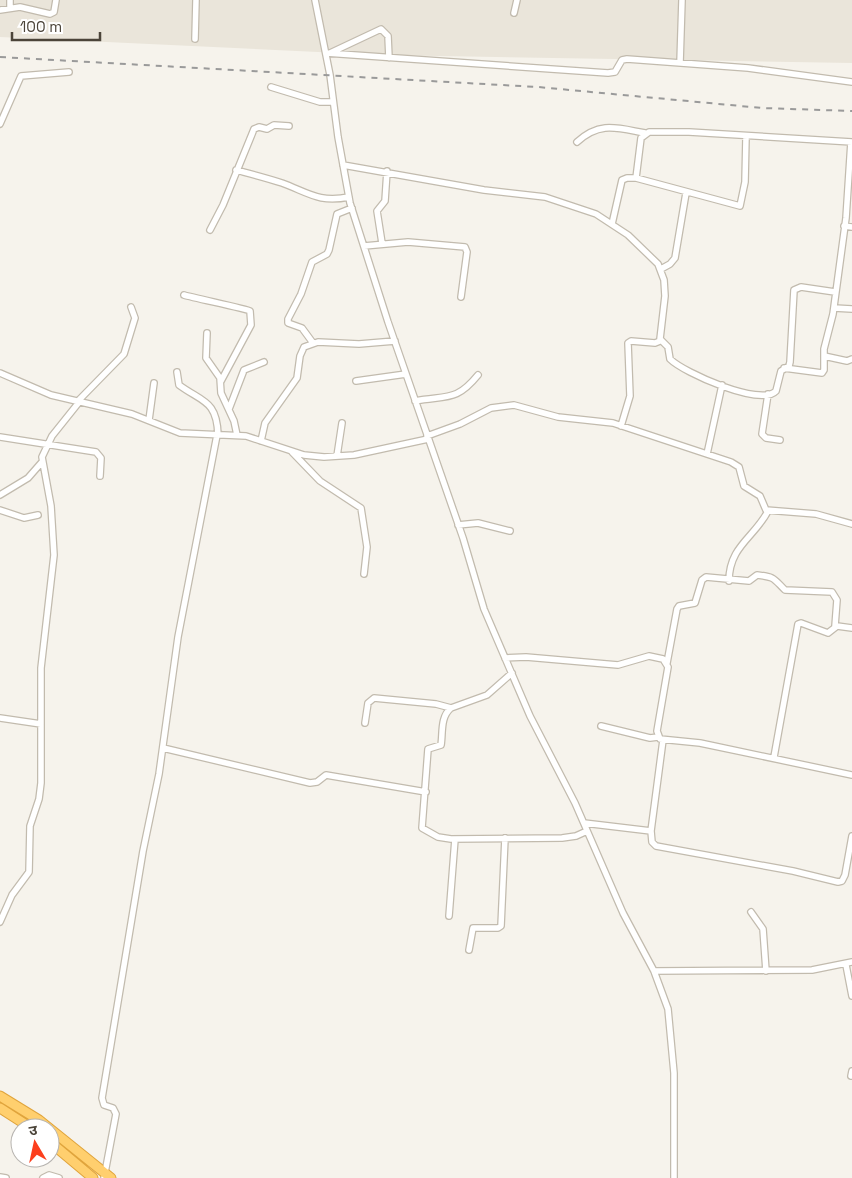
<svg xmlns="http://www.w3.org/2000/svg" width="852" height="1178" font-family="'Space Grotesk','Noto Sans Devanagari',sans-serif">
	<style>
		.residential { fill: #eae5da }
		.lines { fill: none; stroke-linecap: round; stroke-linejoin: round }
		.minor-casing { stroke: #c2bbae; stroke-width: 8 }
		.highway-casing { stroke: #e0a43c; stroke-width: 11 }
		.minor { stroke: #fff; stroke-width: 5.5 }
		.highway { stroke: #ffcf6e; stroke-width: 9 }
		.rail { stroke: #9a9a9a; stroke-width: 2; stroke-dasharray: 6 6; stroke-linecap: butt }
	</style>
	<rect width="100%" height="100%" fill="#f6f3ec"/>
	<path class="residential" d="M0,0h852v63l-470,-8 -382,-18z"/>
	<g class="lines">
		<defs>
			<path id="minor" d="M315,0l15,75 8,62 12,66 38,119 75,216 21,71 46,107 45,87 48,110 31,58 14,38 6,64v105
				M10,8v-8
				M0,10l20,-3 30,7 4,-2 2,-12
				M514,13l3,-13
				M195,39l1,-39
				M326,53l282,20 7,-1 7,-12 5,-1 121,9 104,14
				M330,53l51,-24 7,7 1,22
				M680,63l2,-63
				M271,87l49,15h13
				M0,124l21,-48 48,-4
				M577,142c23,-21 40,-14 68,-9
				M343,165l141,25 61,7 51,17 32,21 30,29 6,16 1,16 -5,43 8,8 2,12c14,14 91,48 106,32l5,-20 8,-5 1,-4 4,-72 7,-3 34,5
				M236,170c15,4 31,8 46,13 27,10 37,20 67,14
				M636,178l5,-40 8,-6h40l163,10
				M612,224l10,-44 5,-2h9l104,28 5,-24 1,-45
				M844,226l8,1
				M210,230l13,-25 31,-76 5,-2 8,2 7,-4 15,1
				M382,243l-5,-32 8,-10 2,-30
				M364,246l44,-4 57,5 2,5 -6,45
				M661,269l9,-5 5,-6 11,-65
				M184,295c10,3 63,14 66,16l1,14 -30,56
				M834,308l18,1
				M207,333l-1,25 14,20 1,15 13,28 3,14
				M313,343l-11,-15 -14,-5v-4l13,-25 11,-32 15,-8 2,-4 8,-36 15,-6
				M824,356l23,5 5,-2
				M784,368l38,5 2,-3v-21l9,-35 13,-96 5,-76
				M177,372l2,13c23,17 38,15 39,50
				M0,373l51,22 81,19 48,19 66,3 58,19 20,2 30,-2 74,-16
				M356,381l50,-7
				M768,394l-6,40 4,4 14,2
				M78,401l46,-47 11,-36 -4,-11
				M415,401c32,-6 41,1 63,-26
				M229,409l15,-39 20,-8
				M149,420l5,-37
				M621,426l9,-30 -2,-53 3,-2 24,2 5,-2
				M427,436l33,-12 31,-16 23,-3 44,12 55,6 118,39 8,5 5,19 16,10 6,14 50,4 36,10
				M0,437l96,15 5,6 -1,18
				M261,441l4,-18 32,-45 3,-22 4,-9 14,-5 41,2 36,-3
				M292,452l28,29 41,27 6,39 -3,27
				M707,454l15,-69
				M337,456l5,-33
				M0,495l28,-17 14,-16
				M0,510l24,8 14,-3
				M458,525l20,-2 32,8
				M729,581c0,-35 26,-44 39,-70
				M505,658l21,-1 92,8 31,-9 14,3 5,8 -11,64 3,8 40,4 152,32
				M667,663l10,-54 2,-3 16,-3 7,-23 4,-3 43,4 8,-6c18,2 16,3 28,15l47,2 5,8 -2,26
				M512,673l-25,22 -36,13c-11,9 -8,25 -10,37l-13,4 -6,79 16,9 13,2 111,-1 14,-2 11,-5
				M0,718l41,6
				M365,723l3,-20 6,-5 62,6 15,4
				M601,726l49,12 8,-1
				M663,740l-12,91 1,11 4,4 137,25 45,11 4,-1 3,-6 7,-39
				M163,748l147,35 7,-1 9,-7 100,17
				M774,757l24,-133 3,-1 27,10 9,-7 15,2
				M584,823l67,8
				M751,912l12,17 3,42
				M449,916l6,-77
				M0,922l12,-27 17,-23 1,-46 9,-27 2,-16v-115l13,-113 -3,-49 -9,-49 10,-21 28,-35
				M469,950l4,-22h25l3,-2 4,-88
				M846,965l6,31
				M654,971l158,-1 40,-8
				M851,1076l1,-5
				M0,1177l6,1
				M43,1178l6,-3 10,3
				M104,1178l12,-64 -3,-6 -9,-3 -2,-7 41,-247 16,-77 19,-137 39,-202"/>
			<path id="highway" d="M0,1096l39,24 72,58
				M0,1108l31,20
				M50,1142l43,36"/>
		</defs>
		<use href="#minor" class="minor-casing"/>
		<use href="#highway" class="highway-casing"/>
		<use href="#minor" class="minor"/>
		<use href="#highway" class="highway"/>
		<path class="rail" d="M0,57l538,30 224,21 90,3"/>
	</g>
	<g transform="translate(35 1143) rotate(351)"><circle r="24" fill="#ffffff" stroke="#b7b4b0"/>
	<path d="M0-4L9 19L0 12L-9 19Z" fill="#fc3f1d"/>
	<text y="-8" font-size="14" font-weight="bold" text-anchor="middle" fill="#4b4439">उ</text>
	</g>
	<path d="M12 32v8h88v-8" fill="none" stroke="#4b4439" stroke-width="2.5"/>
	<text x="20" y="32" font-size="15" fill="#4b4439" stroke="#ffffff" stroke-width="4" paint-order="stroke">100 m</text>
</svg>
